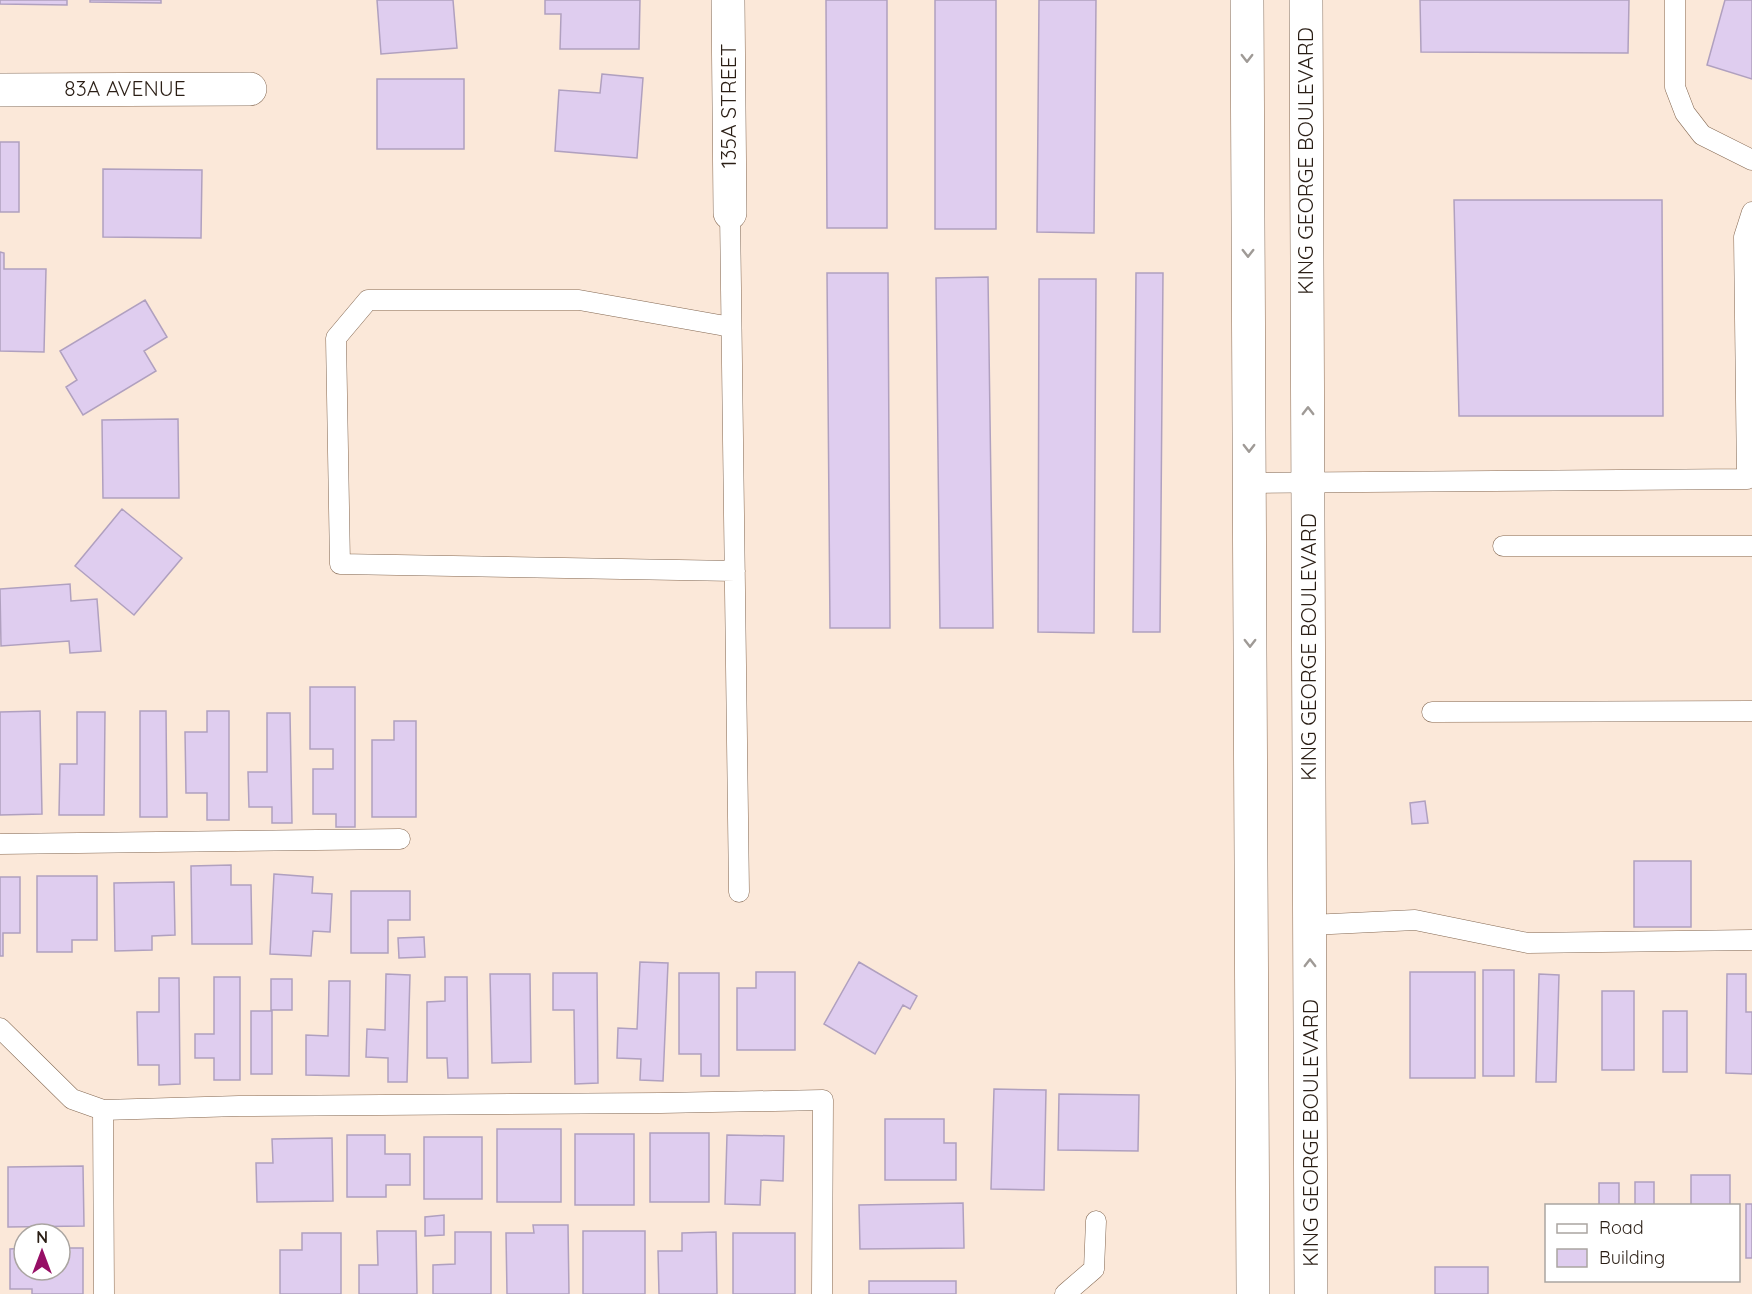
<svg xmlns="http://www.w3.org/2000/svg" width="1752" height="1294" font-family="Quicksand,sans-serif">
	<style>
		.building { fill: #dfcdef; stroke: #b0a0bf; stroke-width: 1.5 }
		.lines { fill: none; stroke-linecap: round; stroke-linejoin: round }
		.service-casing { stroke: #846852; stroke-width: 21 }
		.minor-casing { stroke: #846852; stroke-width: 34 }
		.primary-casing { stroke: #846852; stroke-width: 34 }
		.service { stroke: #fff; stroke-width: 20 }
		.minor { stroke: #fff; stroke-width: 33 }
		.primary { stroke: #fff; stroke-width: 33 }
		.oneway { stroke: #9f9a96 }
		.labels { text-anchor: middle; stroke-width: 6; stroke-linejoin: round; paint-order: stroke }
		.street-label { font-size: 21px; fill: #2a1e15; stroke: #fff }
	</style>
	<rect width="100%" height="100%" fill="#fbe8d9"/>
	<path class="building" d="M0,0h67v5l-67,-1z
		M90,0h71v3l-71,-1z
		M377,0h76l4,48 -76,6z
		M545,0h95l-1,49h-79l1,-35h-16z
		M826,0h61v228h-60z
		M935,0h61v229h-61z
		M1039,0h57l-2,233 -57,-1z
		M1420,0h209l-1,53 -207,-1z
		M1725,0h27v79l-45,-14z
		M602,74l41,4 -6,80 -82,-7 4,-61 41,3z
		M377,79h87v70h-87z
		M0,142h19v70h-19z
		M103,169l99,1 -1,68 -98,-1z
		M1454,200h208l1,216h-204z
		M0,252l4,1v16h42l-2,83 -44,-1z
		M827,273h61l2,355h-60z
		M1136,273h27l-3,359h-27z
		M988,277l5,351h-53l-4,-350z
		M1039,279h57l-2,354 -56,-1z
		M145,300l22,37 -23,14 12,20 -73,44 -17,-28 11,-7 -17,-29z
		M178,419l1,79h-76l-1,-78z
		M122,509l60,49 -48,57 -59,-49z
		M70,584l1,17 26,-2 4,52 -31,2 -1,-12 -68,5 -1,-57z
		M310,687h45v140h-19v-13h-23v-45h20v-20h-23z
		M40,711l2,103 -42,1v-103z
		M140,711h26l1,106h-27z
		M207,711h22v109h-22v-27h-21l-1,-61h22z
		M77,712h28l-1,103h-45l1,-51h17z
		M267,713h23l2,110h-20v-16h-23l-1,-35h19z
		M394,721h22v96h-44v-77h22z
		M1425,801l3,22 -16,1 -2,-21z
		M1634,861h57v66h-57z
		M231,865v20h20l1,59h-60l-1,-78z
		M274,874l39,3 -1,16 20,1 -2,38 -17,-1 -2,25 -41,-2z
		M37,876h60v64h-25v12h-35z
		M0,877h20v56h-17v23h-3z
		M174,882l1,53 -23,1v14l-37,1 -1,-68z
		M351,891h59v29h-22v33h-37z
		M424,937l1,20 -26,1 -1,-20z
		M640,962l28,1 -5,118 -23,-1 1,-21 -24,-1 1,-30 19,1z
		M859,962l58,34 -7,13 -7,-4 -28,49 -51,-30z
		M1483,970h31v106h-31z
		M756,972h39v78h-58v-62h19z
		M1410,972h65v106h-65z
		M553,973h44l1,110 -23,1 -1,-74h-21z
		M679,973h40v103h-18v-22h-22z
		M386,974l24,1 -3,107h-19v-24l-22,-1 1,-28 18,1z
		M490,974h40l1,88 -39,1z
		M1539,974l20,1 -3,107h-20z
		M1727,974h19v38h6v62l-26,-1z
		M214,977h26v103h-26v-22h-19v-24h19z
		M445,977h22l1,101h-20l-1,-20h-20v-56l18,-1z
		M159,978h20l1,106 -21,1v-20h-21l-1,-53h22z
		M271,979h21v31h-21z
		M329,981h21l-1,95 -43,-1v-40l22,1z
		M1602,991h32v79h-32z
		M251,1011h21v63h-21z
		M1663,1011h24v61h-24z
		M994,1089l52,1 -2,100 -53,-1z
		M1059,1094l80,1 -1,56 -80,-1z
		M885,1119h59v24h12v37h-71z
		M497,1129h64v73h-64z
		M650,1133h59v69h-59z
		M575,1134h59v71h-59z
		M347,1135h38v19h25v31h-24v12h-39z
		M727,1135l57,1 -1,45 -22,-1 -1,25 -35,-1z
		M424,1137h58v62h-58z
		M332,1138l1,63 -76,1 -1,-39h17l-1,-24z
		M83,1166l1,60 -76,1v-60z
		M1691,1175h39v31h-39z
		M1635,1182h19v24h-19z
		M1599,1183h20v23h-20z
		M963,1203l1,45 -104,1 -1,-44z
		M1746,1204h6v54h-6z
		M444,1215v20l-19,1v-19z
		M533,1225h35l1,69h-62l-1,-61h28z
		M377,1231h39l1,63h-58v-29h19z
		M583,1231h62v63h-62z
		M455,1232h36v62h-58v-29l22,-1z
		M716,1232l1,62h-58l-1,-43h24v-18z
		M302,1233h39v61h-61v-44h22z
		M733,1233h62v61h-62z
		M24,1248v22h36v-22h23v46h-51v-5h-22v-40z
		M1435,1267h53v27h-53z
		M869,1281h87v13h-87z"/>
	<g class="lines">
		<defs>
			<path id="service" d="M1675,0v87l10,26 17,22 50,25
				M730,213l9,679
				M731,327l-152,-27h-211l-32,38 4,226 395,7
				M1249,483l498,-4 -3,-242 8,-25
				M1503,546h249
				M1432,712l320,-1
				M0,844l400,-5
				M1310,925l105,-5 113,23 224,-3
				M0,1028l72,71 31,11 136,-4 422,-3 162,-3 -1,194
				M103,1110l1,184
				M1065,1294l29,-25 2,-48"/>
			<path id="minor" d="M728,0l2,213
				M0,90l250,-1"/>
			<path id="primary" d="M1247,0l6,1294
				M1306,0l5,1294"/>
		</defs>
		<use href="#service" class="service-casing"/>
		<use href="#minor" class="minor-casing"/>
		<use href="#primary" class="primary-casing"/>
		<use href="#service" class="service"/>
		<use href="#minor" class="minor"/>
		<use href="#primary" class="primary"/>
	</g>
	<defs><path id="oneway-chevron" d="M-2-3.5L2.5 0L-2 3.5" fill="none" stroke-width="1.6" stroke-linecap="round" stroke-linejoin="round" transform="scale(1.5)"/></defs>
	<g class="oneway">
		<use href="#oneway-chevron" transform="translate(1247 58) rotate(90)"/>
		<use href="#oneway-chevron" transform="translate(1248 253) rotate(90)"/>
		<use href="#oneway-chevron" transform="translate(1308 411) rotate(-90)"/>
		<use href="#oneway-chevron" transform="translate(1249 448) rotate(90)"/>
		<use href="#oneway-chevron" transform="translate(1250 643) rotate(90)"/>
		<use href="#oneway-chevron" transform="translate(1310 963) rotate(-90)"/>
	</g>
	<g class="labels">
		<g class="street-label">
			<text x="125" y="96">83A AVENUE</text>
			<text transform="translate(729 106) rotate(-90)" y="7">135A STREET</text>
			<text transform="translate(1306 161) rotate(-90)" y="7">KING GEORGE BOULEVARD</text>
			<text transform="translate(1309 647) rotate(-90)" y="7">KING GEORGE BOULEVARD</text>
			<text transform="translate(1311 1133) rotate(-90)" y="7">KING GEORGE BOULEVARD</text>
		</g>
	</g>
	<rect x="1545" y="1204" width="195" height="78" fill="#ffffff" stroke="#aaa5a1" stroke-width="1.5"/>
	<rect x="1557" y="1224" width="30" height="9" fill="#ffffff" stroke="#aaa5a1" stroke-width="1.5"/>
	<text x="1599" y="1234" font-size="18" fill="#2a1e15">Road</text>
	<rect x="1557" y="1249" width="30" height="18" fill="#dfcdef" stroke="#aaa5a1" stroke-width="1.5"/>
	<text x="1599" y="1264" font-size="18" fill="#2a1e15">Building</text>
	<g transform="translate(42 1252)"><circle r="28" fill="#ffffff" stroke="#aaa5a1" stroke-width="1.5"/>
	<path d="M0-4.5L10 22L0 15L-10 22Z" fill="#960e65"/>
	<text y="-9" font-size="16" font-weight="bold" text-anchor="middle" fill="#2a1e15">N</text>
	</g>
</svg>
